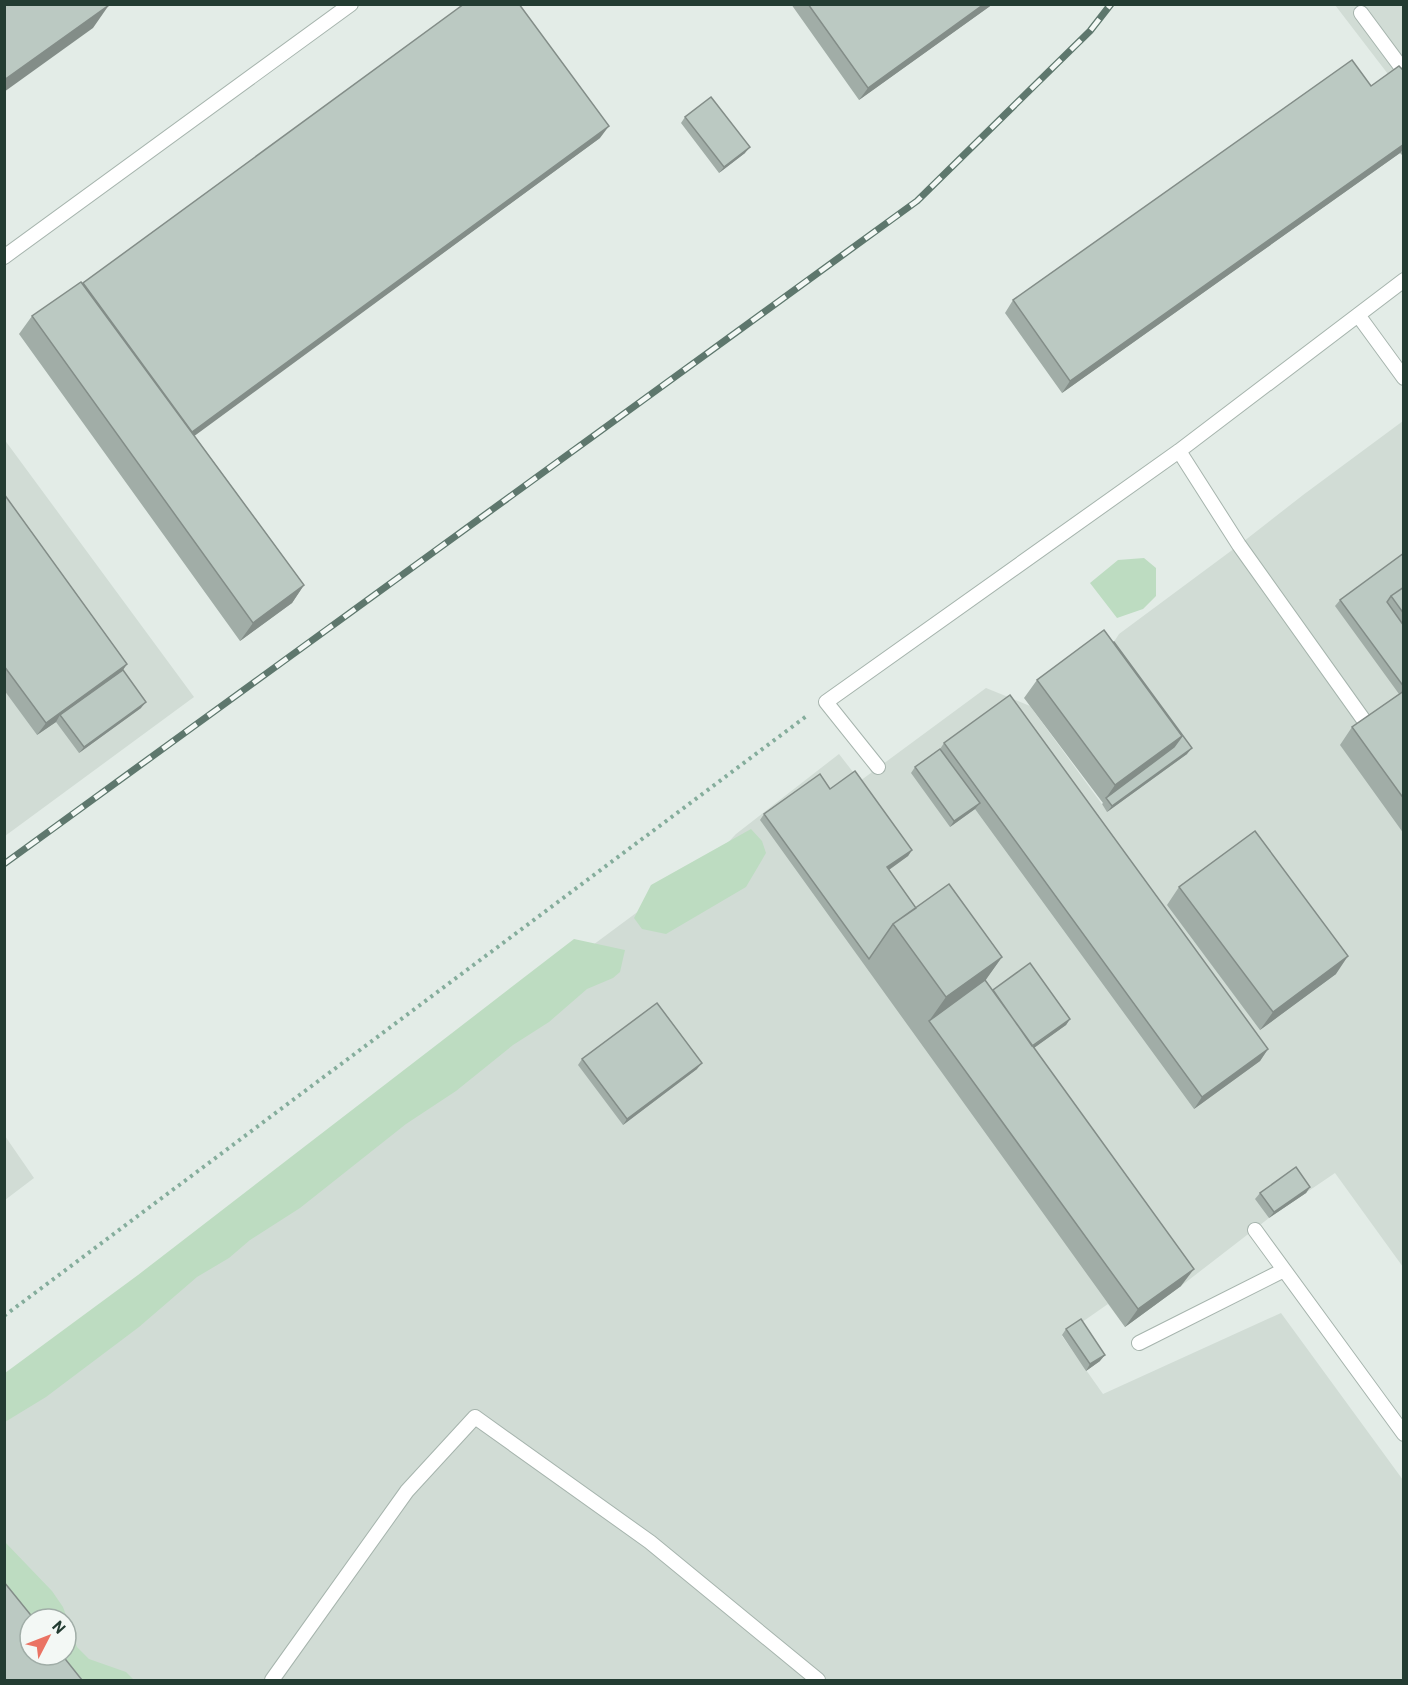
<svg xmlns="http://www.w3.org/2000/svg" width="1408" height="1685" font-family="Barlow,sans-serif">
	<style>
		.built { fill: #d1dcd5; fill-rule: evenodd }
		.green { fill: #bddcc1 }
		.lines { fill: none; stroke-linecap: round; stroke-linejoin: round }
		.lane-casing { stroke: #a6b4ad; stroke-width: 16 }
		.path { stroke: #85ad9c; stroke-width: 4; stroke-dasharray: 3 4.5; stroke-linecap: butt }
		.lane { stroke: #fff; stroke-width: 14 }
		.rail-casing { stroke: #5e776d; stroke-width: 7 }
		.rail { stroke: #f3f8f5; stroke-width: 4.5; stroke-dasharray: 14; stroke-linecap: butt }
		.wall { fill: #a1ada7 }
		.shaded-wall { fill: #838d88 }
		.building { fill: #bbc9c2; stroke: #838d88; stroke-width: 1.5 }
	</style>
	<rect width="100%" height="100%" fill="#e3ece7"/>
	<path class="built" d="M1335,5h68v91l-12,-18z
		M1403,421v846l-68,-94 -66,45 -88,68 -56,41 -17,-23 -46,32 41,58 178,-81 122,167v200h-1398l-1,-298 717,-532 15,-16 103,-80 21,27 126,-93 44,18 77,105 3,-163 9,-14 120,-89 64,-50zM30,1619h36v36h-36z
		M4,439l190,258 -189,139v-146l32,45 -32,-216z
		M5,1136l29,42 -29,22 -1,-1z"/>
	<path class="green" d="M1144,558l12,10v28l-13,13 -26,9 -27,-35 28,-23z
		M751,829l11,12 4,12 -20,34 -80,47 -24,-5 -8,-11 17,-33z
		M574,939l51,11 -5,22 -7,6 -26,11 -38,33 -36,23 -57,46 -50,33 -106,84 -50,32 -21,18 -32,19 -58,50 -93,70 -41,25v-49l133,-98z
		M4,1541l48,50 11,16 14,40 12,12 37,13 8,8h-70l-21,-25h23v-36h-36l-25,-12z"/>
	<g class="lines">
		<defs>
			<path id="lane" d="M1361,13l43,58
				M4,257l347,-253
				M1358,315l46,63
				M1179,451l60,94 134,188
				M878,767l-52,-65 353,-251 225,-171
				M1255,1230l149,204
				M1139,1343l145,-73
				M272,1680l135,-189 68,-74 175,125 168,138"/>
		</defs>
		<use href="#lane" class="lane-casing"/>
		<path class="path" d="M4,1316l804,-601"/>
		<use href="#lane" class="lane"/>
		<defs>
			<path id="rail" d="M4,864l913,-663 173,-170 21,-27"/>
		</defs>
		<use href="#rail" class="rail-casing"/>
		<use href="#rail" class="rail"/>
	</g>
	<path class="wall" d="M791,4h202l-134,96z
		M1404,71v86l-4,-4 -338,240 -57,-80 8,-13 358,-214z
		M685,117l60,36 -26,20 -38,-50z
		M600,138l-406,297 110,150 -12,18 -52,38 -221,-307 13,-18 51,-33z
		M4,494l123,170 -4,6 18,38 -62,45 -23,-31 -19,13 -33,-45z
		M1404,553v281l-64,-89 12,-18 47,-33 -64,-88 5,-6z
		M1037,680l150,74 -80,58 -5,-8 1,-1 -79,-105z
		M944,743l324,306 -8,12 -66,48 -219,-300 -25,18 -39,-54 4,-6 25,-18z
		M830,789l82,61 -4,6 -19,14 27,38 86,49 -17,23 8,10 77,29 -4,6 -32,23 147,238 -56,41 -365,-507 4,-6z
		M1179,887l157,87 -76,56 -93,-125z
		M582,1059l115,10 -74,56 -45,-60z
		M1310,1187l-4,6 -37,25 -14,-19 5,-6z
		M1066,1329l34,32 -14,10 -24,-36z"/>
	<path class="shaded-wall" d="M984,4h9l-134,96 9,-12z
		M109,5l-16,23 -89,64v-12z
		M609,126l-9,12 -422,310 8,-12z
		M1404,144v4l-4,5 -338,240 8,-12z
		M750,147l-5,6 -26,20 5,-6z
		M304,585l-12,18 -52,38 13,-18z
		M127,664l-9,13 -58,38 -4,7 -19,13 9,-12z
		M146,702l-5,6 -62,45 5,-6z
		M1182,736l-12,17 -64,45 9,-13z
		M1192,748l-5,6 -80,58 5,-6z
		M980,803l-5,6 -25,18 4,-6z
		M912,850l-4,6 -25,18 4,-7z
		M1348,956l-12,18 -76,56 13,-18z
		M1002,957l-29,41 -44,23 17,-24z
		M1070,1019l-4,6 -49,35 5,-6z
		M1268,1049l-8,12 -66,48 8,-12z
		M702,1063l-5,6 -74,56 4,-6z
		M1310,1187l-4,6 -37,25 5,-6z
		M1194,1269l-13,17 -56,41 13,-18z
		M1105,1355l-5,6 -14,10 4,-7z"/>
	<path class="building" d="M4,4h105v1l-105,75z
		M464,4h55l90,122 -417,306 -109,-149z
		M808,4h176l-116,84z
		M1352,60l19,26 28,-20 5,5v73l-334,237 -57,-81z
		M711,97l39,50 -26,20 -39,-50z
		M81,282l223,303 -51,38 -221,-307z
		M4,494l123,170 -81,59 -42,-57z
		M1404,553v34l-13,9 -4,6 17,24v61l-64,-87z
		M1404,587v27l-13,-18z
		M1104,630l78,106 -67,49 -78,-105z
		M1113,642h1l78,106 -80,58 -6,-8 68,-51 8,-11z
		M123,670l23,32 -62,45 -24,-32z
		M1404,691v108l-52,-72z
		M1010,695l258,354 -66,48 -258,-354z
		M940,749l40,54 -26,18 -39,-54z
		M855,771l57,79 -25,17 29,41 -23,16 -24,35 -105,-145 56,-40 10,15z
		M1255,831l93,125 -75,56 -94,-125z
		M949,884l53,73 -56,40 -53,-73z
		M1030,963l40,56 -38,27 -39,-56z
		M985,980l209,289 -56,40 -209,-288z
		M657,1003l45,60 -75,56 -45,-60z
		M1296,1167l14,20 -36,25 -14,-19z
		M1081,1319l24,36 -15,9 -24,-35z
		M4,1582l30,37h-4v36h32l20,25h-78z"/>
	<rect width="1408" height="1685" fill="none" stroke="#233c32" stroke-width="12"/>
	<g transform="translate(48 1637) rotate(48)"><circle r="28" fill="#f3f8f5" stroke="#a0ada7" stroke-width="1.5"/>
	<path d="M0-4.5L10 22L0 15L-10 22Z" fill="#ea7363"/>
	<text y="-9" font-size="16" font-weight="bold" text-anchor="middle" fill="#233c32">N</text>
	</g>
</svg>
